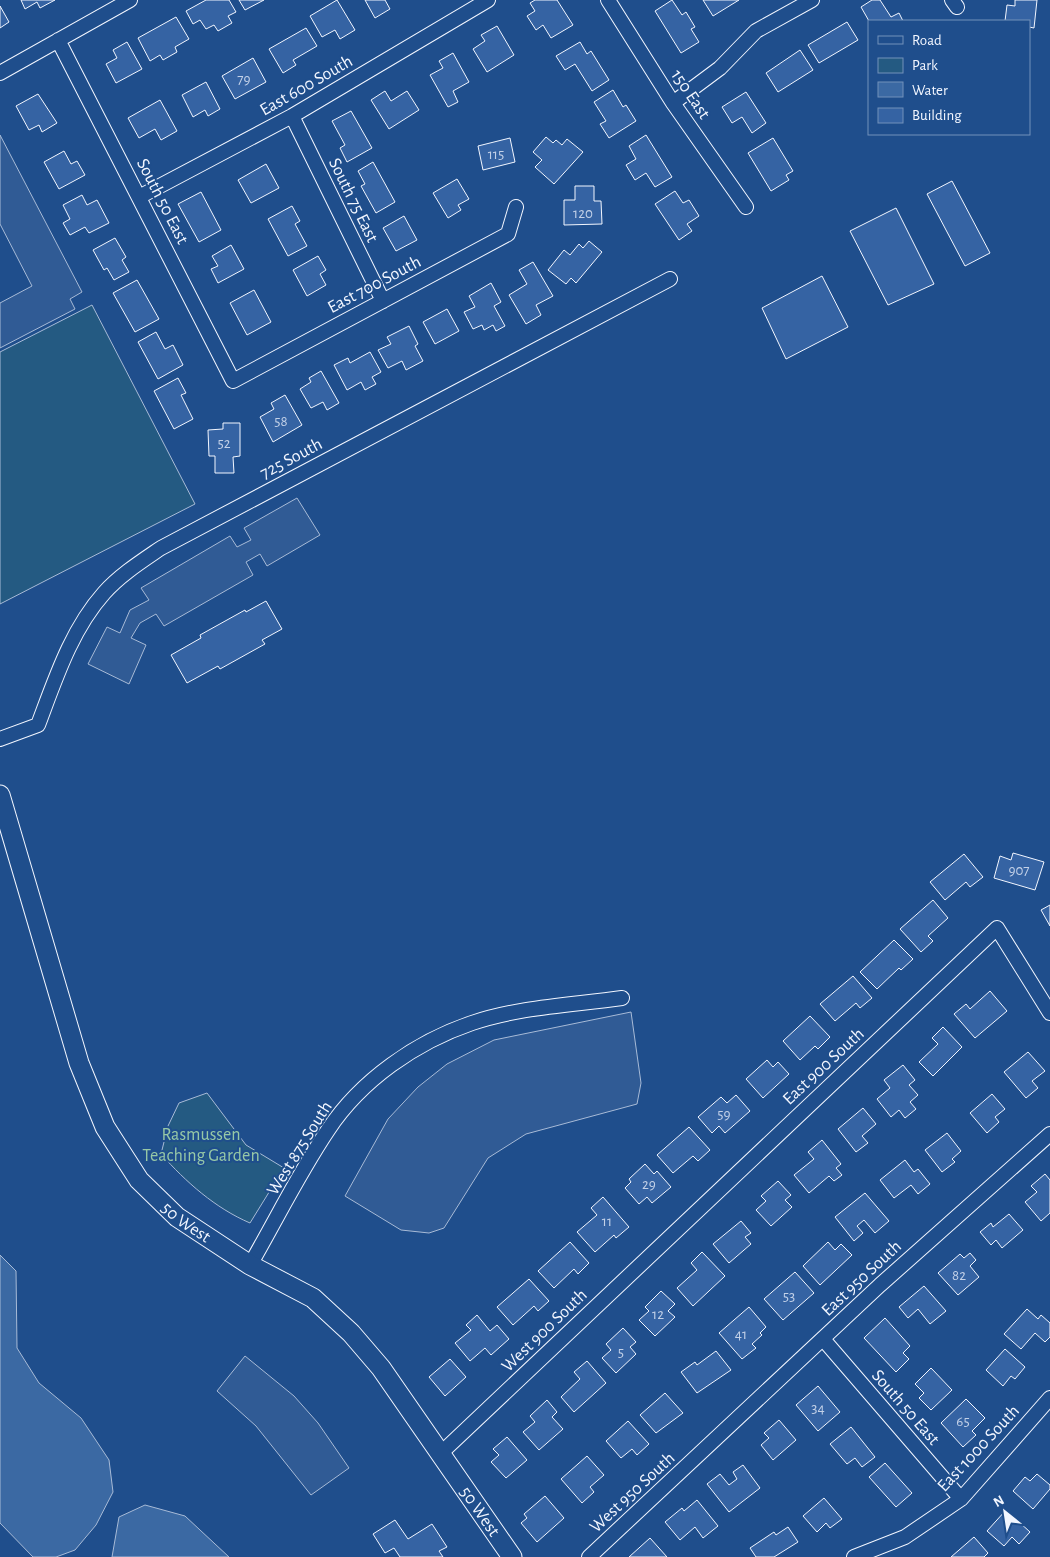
<svg xmlns="http://www.w3.org/2000/svg" width="1050" height="1557" font-family="'Alegreya Sans',sans-serif">
	<style>
		.green { fill: #245a82; stroke: #a8bbd7 }
		.parking { fill: #305b95; stroke: #a8bbd7 }
		.water { fill: #3b69a3; stroke: #a8bbd7 }
		.building { fill: #3563a3; stroke: #f2f6ff }
		.lines { fill: none; stroke-linecap: round; stroke-linejoin: round }
		.street-casing { stroke: #f2f6ff; stroke-width: 16 }
		.secondary-casing { stroke: #f2f6ff; stroke-width: 21 }
		.street { stroke: #1f4e8c; stroke-width: 14 }
		.secondary { stroke: #1f4e8c; stroke-width: 19 }
		.labels { text-anchor: middle; stroke-width: 4; stroke-linejoin: round; paint-order: stroke }
		.number-label { font-size: 15px; fill: #c3d1e8 }
		.street-label { font-size: 18px; fill: #f2f6ff; stroke: #1f4e8c }
		.park-label { font-size: 18px; fill: #97c8a6; stroke: #1f4e8c }
	</style>
	<rect width="100%" height="100%" fill="#1f4e8c"/>
	<path class="green" d="M92,305l103,199 -195,100v-252z
		M207,1093l39,52 38,23 -34,55c-35,-15 -64,-41 -89,-69l7,-28 11,-23z"/>
	<path class="parking" d="M0,135l82,157 -12,7 5,10 -75,39v-45l32,-17 -32,-62z
		M297,498l23,37 -53,31 -7,-12 -14,8 7,13 -89,51 -8,-12 -16,9 -9,15 15,7 -17,39 -41,-20 19,-37 13,6 10,-23 19,-10 -8,-12 89,-52 7,11 14,-7 -7,-12z
		M631,1012l10,71 -4,21 -111,30 -38,24 -44,70 -15,5 -28,-3 -56,-34 43,-77 30,-32 29,-23 47,-24z
		M245,1356l49,40 24,27 31,45 -38,27 -55,-69 -39,-35z"/>
	<path class="water" d="M0,1255l16,16 1,77 22,35 42,35 28,42 4,32 -17,33 -21,25 -19,7h-23l-33,-34z
		M145,1505l40,11 44,41h-117l7,-40z"/>
	<path class="building" d="M21,0h34l-15,8 -3,-6 -12,7z
		M206,0h23l7,12 -8,4 4,7 -14,8 -4,-6 -8,4 -6,-9 -7,4 -7,-13z
		M239,0h25l-19,10z
		M337,0l18,30 -15,9 -5,-9 -13,7 -12,-21z
		M365,0h20l5,9 -15,9z
		M535,0h22l16,25 -22,13 -8,-13 -7,5 -9,-14 8,-5 -5,-8z
		M672,0l10,15 4,-3 9,15 -4,2 8,13 -18,11 -26,-42z
		M703,0h36l-26,16z
		M872,0h8l11,17 8,-4 4,8h-34l-8,-14z
		M1015,0h22l-3,28 -5,-1v-6h-24l2,-16 8,1z
		M0,6l9,16 -9,6z
		M176,17l13,22 -14,8 2,5 -14,8 -3,-5 -10,6 -12,-23z
		M847,22l11,18 -39,23 -11,-18z
		M497,26l17,29 -27,17 -14,-23 12,-8 -4,-6z
		M306,28l11,18 -24,14 3,5 -13,8 -14,-24z
		M127,42l15,27 -26,14 -10,-19 11,-6 -4,-8z
		M580,42l7,12 4,-3 18,29 -17,11 -17,-27 -10,6 -9,-14z
		M800,50l13,20 -35,22 -12,-19z
		M453,53l16,29 -16,9 5,11 -10,5 -18,-32 13,-7 -4,-7z
		M253,58l13,24 -31,17 -13,-23z
		M206,82l14,27 -12,7 -3,-6 -12,7 -11,-22z
		M613,90l10,17 3,-2 10,16 -27,17 -9,-14 6,-3 -12,-19z
		M385,91l6,10 16,-10 12,19 -30,19 -18,-29z
		M746,92l20,31 -14,10 -10,-16 -10,6 -10,-16z
		M38,94l19,29 -15,9 -3,-7 -10,5 -13,-24z
		M160,100l17,31 -16,9 -6,-11 -16,9 -11,-20z
		M351,111l21,37 -25,14 -7,-14 5,-3 -13,-24z
		M646,135l26,42 -17,10 -9,-14 -11,7 -9,-15 10,-6 -7,-13z
		M546,137l7,6 3,-3 6,5 5,-6 16,13 -29,32 -19,-17 7,-7 -9,-8z
		M510,138l5,24 -32,8 -5,-24z
		M773,138l20,33 -7,4 3,5 -18,11 -23,-38z
		M64,151l7,13 6,-3 8,14 -26,14 -15,-27z
		M373,162l22,40 -19,11 -15,-27 4,-2 -7,-13z
		M266,164l13,24 -28,15 -13,-23z
		M457,179l12,20 -11,6 3,5 -13,8 -15,-25z
		M952,181l38,72 -25,13 -38,-72z
		M575,186h19v15h7l1,23 -38,1v-25h11z
		M675,191l8,12 6,-3 10,16 -12,8 5,7 -13,9 -24,-36z
		M201,192l20,38 -22,12 -21,-38z
		M82,195l5,10 10,-5 12,23 -20,10 -4,-6 -15,8 -7,-12 7,-4 -7,-14z
		M292,206l8,15 -5,3 12,22 -19,10 -20,-37z
		M896,208l38,76 -46,21 -38,-74z
		M404,216l13,24 -21,11 -13,-23z
		M115,238l11,19 -4,3 7,12 -15,8 -7,-12 -3,2 -11,-20z
		M589,241l13,11 -26,31 -5,-5 -5,6 -18,-14 16,-20 6,5 9,-11 4,4z
		M231,245l13,24 -26,14 -7,-14 7,-3 -6,-10z
		M318,256l8,14 -6,4 6,11 -19,11 -14,-26z
		M533,262l20,34 -17,9 5,10 -15,9 -17,-29 18,-11 -8,-14z
		M822,276l26,51 -62,32 -24,-51z
		M137,280l22,39 -24,13 -22,-39z
		M491,283l10,19 -7,4 11,20 -9,5 -3,-6 -9,5 -2,-5 -9,4 -9,-17 11,-5 -6,-11z
		M254,290l17,32 -24,13 -17,-32z
		M447,309l12,22 -24,13 -12,-22z
		M409,326l9,18 -3,2 8,15 -17,9 -4,-9 -14,7 -10,-18 13,-6 -4,-7z
		M156,332l9,17 8,-4 10,20 -25,14 -20,-37z
		M370,352l11,20 -9,5 4,7 -11,6 -4,-8 -14,8 -13,-25 14,-7 2,5z
		M321,371l18,32 -12,7 -4,-8 -12,6 -11,-19 11,-7 -2,-4z
		M178,378l8,15 -5,2 12,24 -19,10 -20,-38z
		M285,395l17,30 -29,17 -13,-25 14,-8 -3,-6z
		M223,423h17v33l-7,1 1,16h-19v-17h-6l-1,-26 15,-1z
		M266,601l16,28 -20,11 3,4 -45,25 -2,-3 -31,17 -16,-28 30,-17 -1,-3 45,-25 1,2z
		M1013,853l31,9 -9,28 -41,-12 6,-22 11,4z
		M964,854l19,23 -13,10 -4,-5 -21,18 -15,-18z
		M933,900l15,18 -20,18 5,5 -12,11 -21,-23z
		M1050,905v21l-9,-16z
		M894,940l19,19 -12,11 -2,-2 -22,21 -17,-17z
		M853,976l19,22 -12,10 -4,-5 -21,18 -15,-17z
		M990,991l17,20 -32,27 -21,-24 12,-10 4,5z
		M810,1016l20,21 -12,12 -3,-3 -15,14 -17,-19z
		M943,1027l19,20 -29,29 -14,-14 19,-18 -6,-6z
		M1028,1052l17,19 -13,10 6,7 -12,10 -22,-26z
		M767,1060l6,7 5,-5 11,12 -26,24 -17,-19z
		M903,1065l12,15 -6,5 9,10 -8,7 6,7 -11,9 -6,-8 -8,7 -14,-18 13,-11 -6,-8z
		M992,1094l13,15 -10,8 4,5 -12,11 -17,-20z
		M736,1095l14,16 -25,22 -6,-7 -7,7 -14,-16 23,-20 6,6z
		M863,1108l13,16 -14,12 6,7 -12,9 -18,-23z
		M689,1127l21,23 -12,11 -5,-5 -20,17 -16,-18z
		M947,1133l14,18 -9,8 3,3 -13,10 -17,-22z
		M822,1140l19,24 -5,4 6,7 -8,6 -5,-5 -20,17 -15,-18 20,-16 -6,-7z
		M905,1160l9,12 4,-3 12,15 -12,10 -7,-9 -17,13 -14,-18z
		M645,1164l9,10 3,-3 14,16 -19,16 -5,-6 -8,7 -14,-16 6,-6 -2,-3z
		M1045,1174l5,6v33l-9,8 -16,-19 12,-10 -6,-6z
		M778,1181l13,14 -6,5 7,7 -21,19 -15,-16 10,-9 -5,-5z
		M865,1193l24,28 -14,12 -11,-13 -7,6 6,7 -9,8 -19,-24z
		M603,1197l26,30 -13,11 -2,-3 -19,17 -18,-20 20,-17 -6,-7z
		M1009,1214l14,16 -21,18 -6,-8 -5,5 -11,-13 11,-9 2,4z
		M741,1221l10,12 -6,4 6,7 -22,19 -16,-19z
		M570,1242l19,21 -11,11 -4,-5 -20,19 -16,-17z
		M828,1242l7,8 6,-6 11,11 -32,30 -17,-19z
		M702,1252l23,24 -32,30 -16,-18 20,-18 -6,-7z
		M970,1253l6,7 -6,6 9,11 -21,18 -20,-22 22,-19 4,4z
		M795,1272l19,21 -31,27 -19,-21z
		M529,1279l20,22 -11,10 -4,-5 -21,19 -16,-18z
		M924,1286l22,25 -16,13 -12,-15 -10,9 -9,-11z
		M661,1291l14,13 -7,7 7,6 -20,19 -16,-16 10,-9 -4,-4z
		M749,1307l17,20 -6,6 2,2 -10,9 4,4 -14,11 -23,-26z
		M1027,1309l11,10 3,-4 9,8v14l-5,5 -10,-9 -14,16 -17,-15z
		M477,1315l13,16 7,-6 12,14 -18,16 -6,-7 -15,13 -15,-18 16,-13 -5,-5z
		M885,1318l25,28 -7,7 6,6 -13,13 -32,-34z
		M623,1328l13,14 -6,5 6,7 -20,19 -14,-15 9,-8 -5,-6z
		M1005,1349l20,18 -10,12 -4,-3 -8,10 -17,-16z
		M716,1351l15,19 -34,23 -16,-21 14,-10 2,3z
		M450,1359l16,18 -21,19 -16,-19z
		M587,1361l19,22 -32,29 -13,-15 19,-18 -6,-7z
		M931,1368l21,22 -21,20 -12,-12 5,-5 -9,-9z
		M818,1386l22,26 -22,19 -22,-26z
		M665,1393l18,20 -27,20 -16,-18z
		M966,1399l19,19 -13,13 4,4 -13,12 -22,-24z
		M547,1400l10,12 -5,5 11,12 -24,21 -16,-18 12,-10 -5,-6z
		M779,1420l17,20 -23,20 -12,-15 8,-7 -5,-5z
		M628,1421l21,23 -12,11 -5,-6 -11,9 -15,-17z
		M851,1427l24,30 -13,10 -7,-9 -8,6 -17,-20z
		M507,1437l20,23 -21,18 -15,-16 8,-7 -6,-6z
		M587,1456l17,19 -14,12 4,5 -12,11 -21,-24z
		M885,1463l27,30 -16,14 -27,-30z
		M743,1465l17,23 -31,24 -22,-28 13,-10 9,11 8,-6 -4,-7z
		M1037,1474l13,11v4l-17,20 -20,-18 12,-14 5,4z
		M545,1496l19,22 -27,24 -16,-19 6,-5 -3,-4z
		M824,1498l18,21 -12,9 -4,-5 -9,9 -14,-16z
		M697,1500l21,26 -15,12 -8,-11 -15,13 -15,-18 17,-14 2,3z
		M1006,1510l24,22 -11,12 -7,-7 -8,9 -17,-15z
		M395,1520l13,19 24,-15 15,23 -8,4 4,6h-43l-6,-9 -9,5 -12,-19z
		M788,1527l10,15 -24,15h-18l-6,-9 24,-16 2,3z
		M974,1537l14,16 -4,4h-33z
		M650,1538l17,19h-38z"/>
	<g class="lines">
		<defs>
			<path id="street" d="M608,0l65,103 73,104
				M952,0l5,7
				M58,40l175,341 275,-147 8,-27
				M0,73l130,-73
				M673,103l47,-35 36,-37 56,-31
				M292,116l91,185
				M139,197l153,-81 196,-116
				M0,739l38,-14c17,-45 33,-95 66,-132 16,-18 38,-32 57,-45l509,-269
				M250,1265c26,-45 49,-92 78,-135 33,-50 88,-88 144,-107 47,-16 101,-18 150,-25
				M823,1339l138,160
				M439,1455l558,-527 53,85
				M589,1557l291,-272 170,-151
				M854,1557l51,-20 56,-38 89,-101"/>
			<g id="secondary">
				<path id="s1" d="M0,795l79,268 26,64 34,53 38,37 73,48 63,33 38,35 30,35 131,189"/>
			</g>
		</defs>
		<use href="#street" class="street-casing"/>
		<use href="#secondary" class="secondary-casing"/>
		<use href="#street" class="street"/>
		<use href="#secondary" class="secondary"/>
	</g>
	<g class="labels">
		<g class="number-label">
			<text x="244" y="84">79</text>
			<text x="496" y="159">115</text>
			<text x="583" y="218">120</text>
			<text x="281" y="426">58</text>
			<text x="224" y="448">52</text>
			<text x="1019" y="875">907</text>
			<text x="724" y="1119">59</text>
			<text x="649" y="1189">29</text>
			<text x="607" y="1226">11</text>
			<text x="959" y="1280">82</text>
			<text x="789" y="1301">53</text>
			<text x="658" y="1319">12</text>
			<text x="741" y="1339">41</text>
			<text x="621" y="1357">5</text>
			<text x="818" y="1413">34</text>
			<text x="963" y="1426">65</text>
		</g>
		<g class="street-label">
			<text transform="translate(306 85) rotate(-30)" y="6">East 600 South</text>
			<text transform="translate(691 94) rotate(56)" y="6">150 East</text>
			<text transform="translate(354 200) rotate(64)" y="6">South 75 East</text>
			<text transform="translate(163 201) rotate(63)" y="6">South 50 East</text>
			<text transform="translate(374 284) rotate(-28)" y="6">East 700 South</text>
			<text transform="translate(291 458) rotate(-28)" y="6">725 South</text>
			<text transform="translate(823 1066) rotate(-43)" y="6">East 900 South</text>
			<text transform="translate(299 1148) rotate(-58)" y="6">West 875 South</text>
			<text dy="6" stroke="none"><textPath href="#s1" startOffset="475">50 West</textPath></text>
			<text transform="translate(861 1278) rotate(-43)" y="6">East 950 South</text>
			<text transform="translate(544 1330) rotate(-44)" y="6">West 900 South</text>
			<text transform="translate(906 1407) rotate(49)" y="6">South 50 East</text>
			<text transform="translate(978 1448) rotate(-47)" y="6">East 1000 South</text>
			<text transform="translate(632 1492) rotate(-43)" y="6">West 950 South</text>
			<text dy="6" stroke="none"><textPath href="#s1" startOffset="895">50 West</textPath></text>
		</g>
		<g class="park-label">
			<text x="201" y="1140">Rasmussen<tspan x="201" dy="21">Teaching Garden</tspan></text>
		</g>
	</g>
	<rect x="868" y="20" width="162" height="115" fill="#1f4e8c" stroke="#7391ba"/>
	<rect x="878" y="36" width="25" height="8" fill="#1f4e8c" stroke="#7391ba"/>
	<text x="912" y="45" font-size="15" fill="#f2f6ff">Road</text>
	<rect x="878" y="58" width="25" height="15" fill="#245a82" stroke="#7391ba"/>
	<text x="912" y="70" font-size="15" fill="#f2f6ff">Park</text>
	<rect x="878" y="82" width="25" height="15" fill="#3b69a3" stroke="#7391ba"/>
	<text x="912" y="95" font-size="15" fill="#f2f6ff">Water</text>
	<rect x="878" y="108" width="25" height="15" fill="#3563a3" stroke="#7391ba"/>
	<text x="912" y="120" font-size="15" fill="#f2f6ff">Building</text>
	<g transform="translate(1005 1512) rotate(330)" stroke="#1f4e8c" stroke-width="4" paint-order="stroke">
	<path d="M0-4L9 19L0 12L-9 19Z" fill="#f2f6ff"/>
	<text y="-8" font-size="14" font-weight="bold" text-anchor="middle" fill="#f2f6ff">N</text>
	</g>
</svg>
